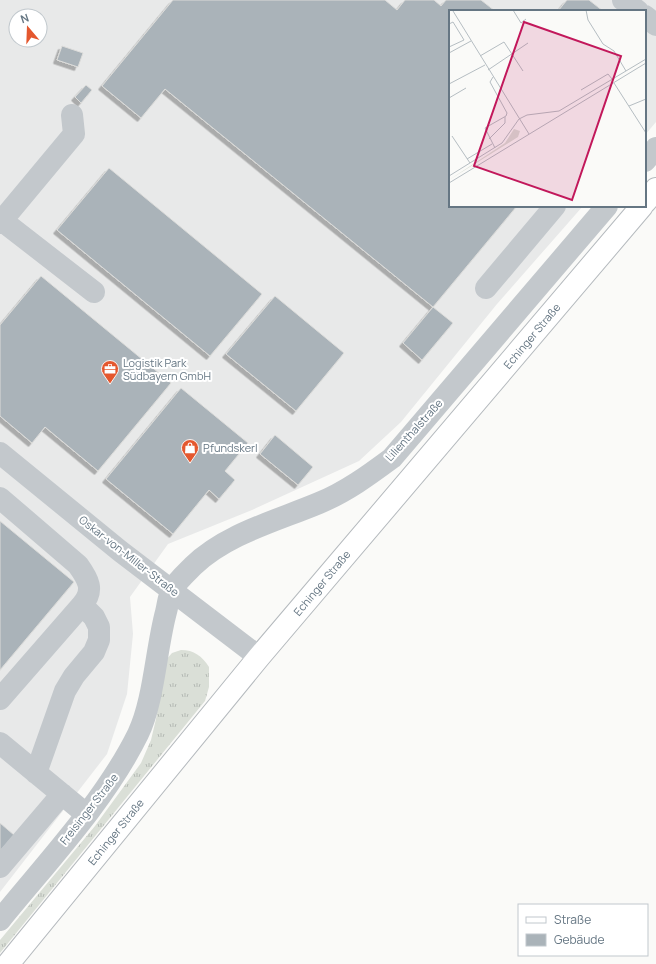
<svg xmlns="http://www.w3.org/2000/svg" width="656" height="964" font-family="Manrope,sans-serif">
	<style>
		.built { fill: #e8e9e9; fill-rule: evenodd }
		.grass { fill: url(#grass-tufts) }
		.building { fill: #aab3b9; stroke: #dcdcda; filter: url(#shadow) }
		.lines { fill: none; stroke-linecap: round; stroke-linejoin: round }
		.major-casing { stroke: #b5babe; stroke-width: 24 }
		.minor { stroke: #c3c8cc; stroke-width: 22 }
		.major { stroke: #fff; stroke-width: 22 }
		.labels { text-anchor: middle; stroke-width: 4; stroke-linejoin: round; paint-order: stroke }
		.street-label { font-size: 11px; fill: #657683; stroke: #fff }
		.poi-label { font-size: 11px; fill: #657683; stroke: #fff; text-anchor: start }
		.inset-road { fill: none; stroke: #b5bdc2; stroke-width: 1 }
		.view { fill: #c2185b; fill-opacity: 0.15; stroke: #c2185b; stroke-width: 2 }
		.inset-edge { fill: none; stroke: #657683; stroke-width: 2 }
	</style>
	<defs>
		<pattern id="grass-tufts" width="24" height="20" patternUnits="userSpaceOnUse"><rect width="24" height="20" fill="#dadfd7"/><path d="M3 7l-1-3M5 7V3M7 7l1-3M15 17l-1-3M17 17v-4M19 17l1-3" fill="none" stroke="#b4b9b4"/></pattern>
		<filter id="shadow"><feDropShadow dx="-3.5" dy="3.5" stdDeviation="0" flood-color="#0004"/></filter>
	</defs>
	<rect width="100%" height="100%" fill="#fafaf8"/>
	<path class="built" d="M0,0h656v122l-11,13v-124h-195v195h133l-86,98 -96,118 -42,39 -107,49 -84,34 -38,53 3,37 -6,60 -20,60 -107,138zM16,16h24v24h-24z"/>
	<path class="grass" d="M181,650c13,0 21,6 28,17v20l-4,14 -205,252v-13l95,-114 46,-63 10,-23 5,-21 9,-58 7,-8z"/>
	<path class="building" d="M173,0h212l12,10 8,-10h29l7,6 5,-6h35l14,11h-45v195h67l-84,101 -268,-218 -24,29 -39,-32z
		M567,0h22l14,11h-45z
		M62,46l21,7 -5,14 -21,-7z
		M86,85l6,5 -11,13 -6,-6z
		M109,168l153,126 -52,62 -153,-126z
		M41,276l130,107 -73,88 -53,-44 -13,16 -32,-27v-91z
		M275,296l69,57 -48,58 -70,-57z
		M433,307l20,16 -31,37 -19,-17z
		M181,388l67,55 -23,28 10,9 -16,19 -10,-9 -36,44 -67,-55z
		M275,435l38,32 -15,18 -38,-31z
		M0,521l74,61 -74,88z
		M0,823l14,12 -14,16z"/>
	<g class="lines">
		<defs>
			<path id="major" d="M645,202l11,-13
				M8,964l251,-307 383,-451"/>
		</defs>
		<use href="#major" class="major-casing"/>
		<path class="minor" d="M623,0l15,11
			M645,16l11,9
			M645,161l11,-13
			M0,219l94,73
			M0,223l74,-89 -2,-19
			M486,288l69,-82
			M0,453l120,98 139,106
			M0,498l78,67c10,14 17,25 4,40l-82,94
			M0,743l86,71
			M36,773l29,-82 9,-15 20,-24 5,-12v-13l-5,-10 -12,-12
			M0,867l62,-73
			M0,920c47,-58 105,-119 138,-186 16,-33 18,-85 28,-122 2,-7 2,-15 6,-22 4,-8 14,-17 21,-24 33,-32 83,-45 126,-63 27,-11 50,-28 73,-45l215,-252"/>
		<use href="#major" class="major"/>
	</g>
	<defs>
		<symbol id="office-pin" viewBox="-11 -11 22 30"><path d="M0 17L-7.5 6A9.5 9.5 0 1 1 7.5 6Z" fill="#e4572e" stroke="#fff"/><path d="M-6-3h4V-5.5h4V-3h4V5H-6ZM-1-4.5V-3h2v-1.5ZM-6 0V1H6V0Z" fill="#fff"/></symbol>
		<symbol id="shop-pin" viewBox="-11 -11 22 30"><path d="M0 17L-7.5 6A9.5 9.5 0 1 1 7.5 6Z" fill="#e4572e" stroke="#fff"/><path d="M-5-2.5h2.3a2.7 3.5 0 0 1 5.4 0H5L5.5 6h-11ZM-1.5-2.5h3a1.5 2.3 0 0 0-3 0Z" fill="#fff"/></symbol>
	</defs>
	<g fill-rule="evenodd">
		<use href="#office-pin" x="100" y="359" width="20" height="27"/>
		<use href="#shop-pin" x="180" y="438" width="20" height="27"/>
	</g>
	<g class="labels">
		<g class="street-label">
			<text transform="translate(532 336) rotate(-50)" y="4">Echinger Straße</text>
			<text transform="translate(414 430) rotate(-48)" y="4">Lilienthalstraße</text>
			<text transform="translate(129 556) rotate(38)" y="4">Oskar-von-Miller-Straße</text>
			<text transform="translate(322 583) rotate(-50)" y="4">Echinger Straße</text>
			<text transform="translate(89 809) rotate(-52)" y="4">Freisinger Straße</text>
			<text transform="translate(116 832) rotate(-51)" y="4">Echinger Straße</text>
		</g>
		<g class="poi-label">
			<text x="123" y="367">Logistik Park<tspan x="123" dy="13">Südbayern GmbH</tspan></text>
			<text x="203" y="452">Pfundskerl</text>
		</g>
	</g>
	<g transform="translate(449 10)">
		<rect width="197" height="197" fill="#fafaf8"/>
		<path d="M65,119l6,2 -2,6 -69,43 56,-37z" fill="#dadfd7"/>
		<path class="inset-road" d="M64,0l8,13 5,-4M137,0l2,10 15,24 11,7 12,20M4,1l76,123M0,14l4,-2 11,18M0,37l15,-7M0,43l22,-12M31,46l24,-14 19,29M39,60l40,-27M44,67l-3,5 17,31 -1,3 -21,12 10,20M165,73l32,50M0,74l36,-19M132,80l27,-16 4,5M0,88l17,-10M180,96l17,-7M3,126l18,27M40,129l16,-16v-6M18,149l25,-15M0,166l53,-33 17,-24 8,-4 32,-4 87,-52M0,173l197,-120"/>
		<path class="view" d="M75,12l97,34 -49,144 -98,-34z"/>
		<rect width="197" height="197" class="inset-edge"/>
	</g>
	<rect x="518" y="904" width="130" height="52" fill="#ffffff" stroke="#c1c8cd"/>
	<rect x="526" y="917" width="20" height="6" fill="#ffffff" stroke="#c1c8cd"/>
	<text x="554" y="924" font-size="12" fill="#657683">Straße</text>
	<rect x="526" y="934" width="20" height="12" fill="#aab3b9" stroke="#c1c8cd"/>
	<text x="554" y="944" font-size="12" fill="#657683">Gebäude</text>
	<g transform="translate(28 28) rotate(341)"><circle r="19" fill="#ffffff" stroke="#c1c8cd"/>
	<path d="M0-3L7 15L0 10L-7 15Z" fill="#e4572e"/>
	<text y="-6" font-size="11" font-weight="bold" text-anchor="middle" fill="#657683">N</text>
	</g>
</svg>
